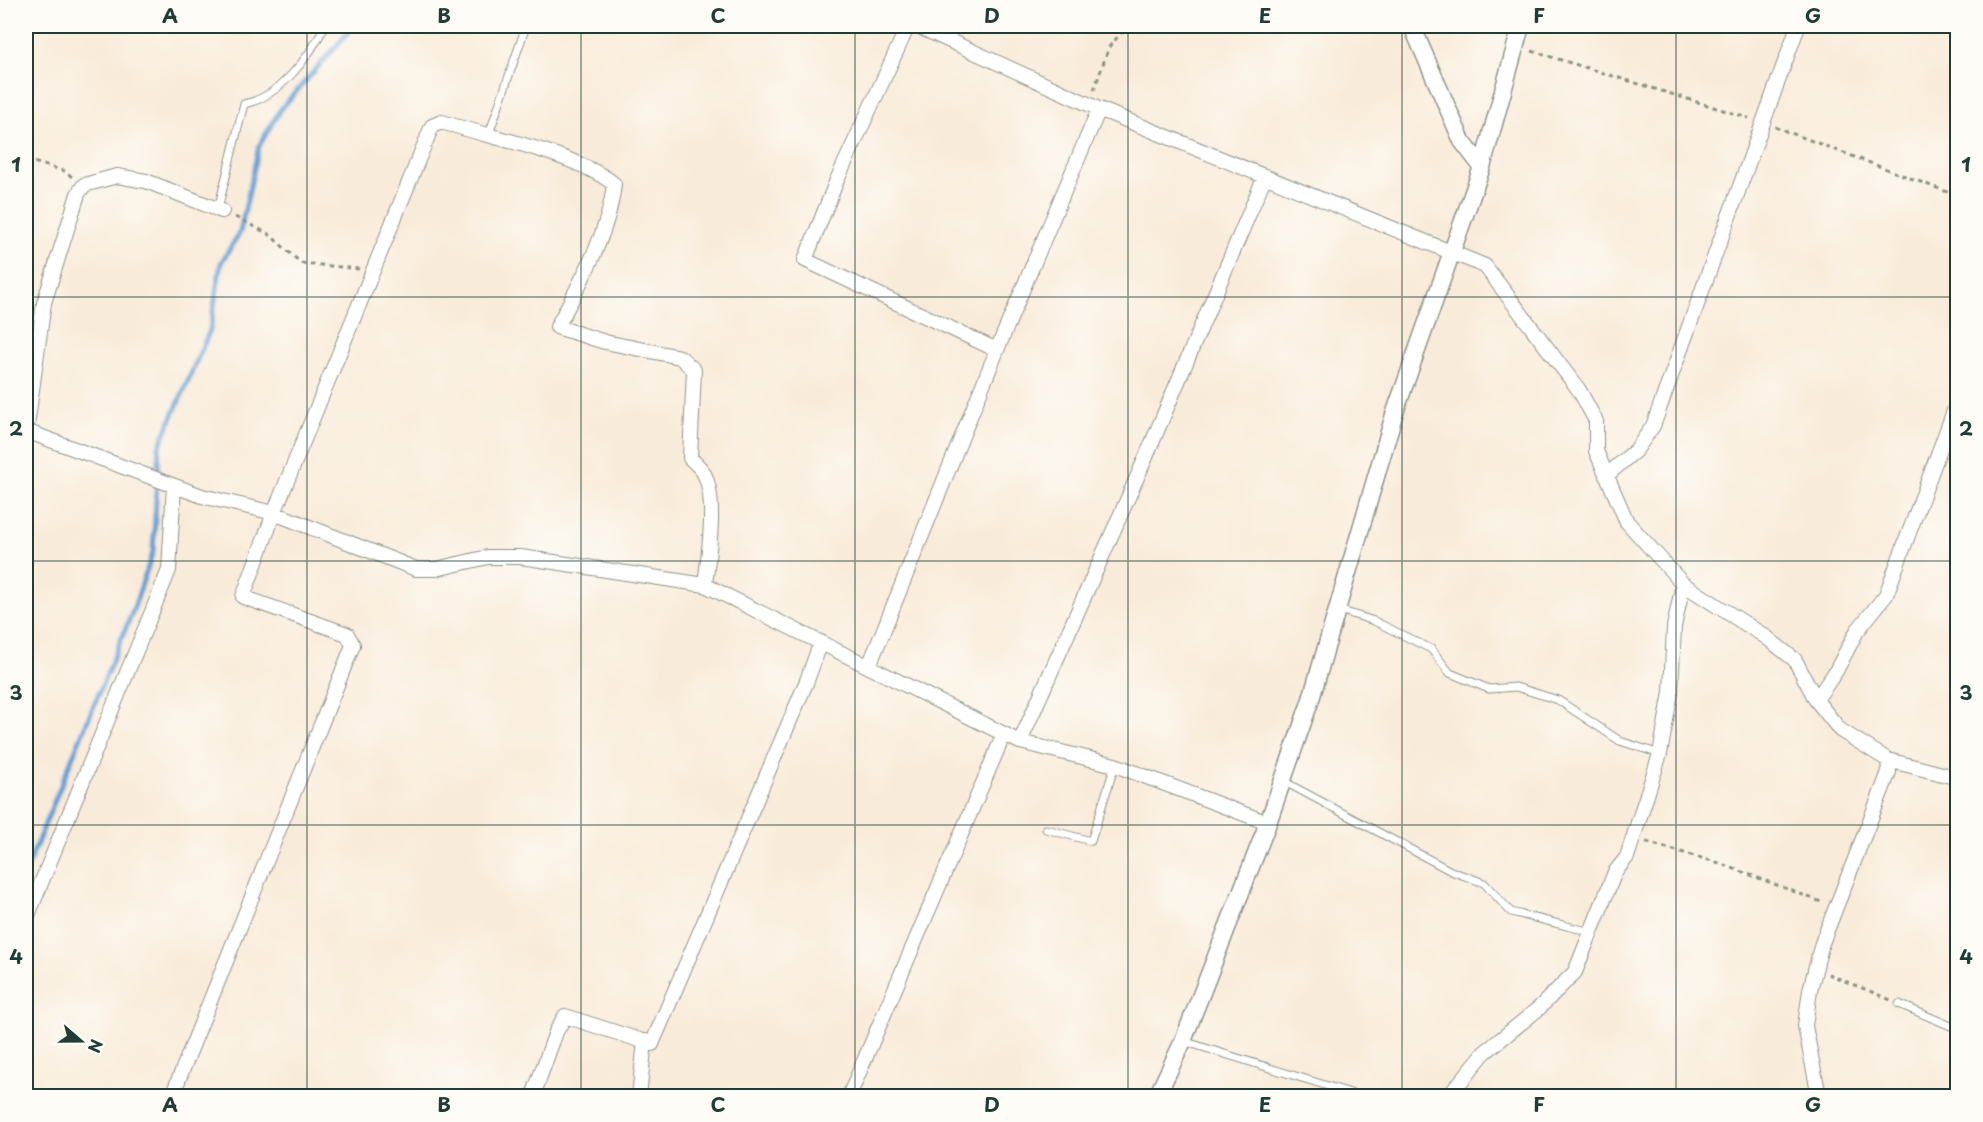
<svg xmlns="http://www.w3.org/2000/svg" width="1983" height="1122" font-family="'Playpen Sans',sans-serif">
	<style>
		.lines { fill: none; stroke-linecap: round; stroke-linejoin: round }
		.stream { stroke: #649fd4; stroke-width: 5 }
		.service-casing { stroke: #8c9486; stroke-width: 9 }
		.minor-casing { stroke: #8c9486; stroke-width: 16 }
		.tertiary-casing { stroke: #8c9486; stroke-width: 19 }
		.path { stroke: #8c9486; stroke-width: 3; stroke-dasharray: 4.5 4.5; stroke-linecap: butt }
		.service { stroke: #fff; stroke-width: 7 }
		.minor { stroke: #fff; stroke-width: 14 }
		.tertiary { stroke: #fff; stroke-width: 16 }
		.grid { fill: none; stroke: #1f3d34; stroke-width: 1.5; stroke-opacity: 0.55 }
		.neatline { fill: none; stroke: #1f3d34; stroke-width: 2 }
		.grid-label { font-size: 20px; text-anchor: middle; font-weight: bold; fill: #1f3d34 }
	</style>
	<rect width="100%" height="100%" fill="#fdfcf7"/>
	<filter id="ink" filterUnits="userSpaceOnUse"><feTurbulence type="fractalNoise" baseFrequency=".0167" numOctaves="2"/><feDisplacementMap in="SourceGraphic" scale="12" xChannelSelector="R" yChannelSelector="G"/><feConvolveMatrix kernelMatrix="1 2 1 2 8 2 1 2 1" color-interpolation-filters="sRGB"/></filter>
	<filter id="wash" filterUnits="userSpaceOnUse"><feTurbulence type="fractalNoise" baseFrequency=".008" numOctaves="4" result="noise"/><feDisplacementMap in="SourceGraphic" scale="24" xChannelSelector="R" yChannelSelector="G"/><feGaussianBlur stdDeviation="1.35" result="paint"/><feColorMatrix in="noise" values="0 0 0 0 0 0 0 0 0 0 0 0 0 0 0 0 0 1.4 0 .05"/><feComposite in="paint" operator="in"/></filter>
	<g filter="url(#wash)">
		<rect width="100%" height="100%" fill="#f9ebd9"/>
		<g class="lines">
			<path class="stream" d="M26,870l106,-257 21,-61 6,-105 51,-117 11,-67 19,-31 19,-86 21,-36 74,-84"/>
		</g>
	</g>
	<g filter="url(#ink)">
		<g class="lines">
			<defs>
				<path id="service" d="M488,137l38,-111
					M218,209l26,-105c36,-7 65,-47 81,-78
					M1339,610l35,11 57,28 19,24 39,16 27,-2 42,13 62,41 40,13
					M1283,781l168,90 33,12 27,29 80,20
					M1046,829l45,12 24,-76
					M1899,1004l59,25
					M1183,1041l177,55"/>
				<path id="minor" d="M908,26l-71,154 -32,80 192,90
					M917,26l182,83 386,157 94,124 17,31v30l31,71 56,62 83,53 29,23 21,40 24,30 48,30 70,18
					M26,431l176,65 72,17 142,56h20l52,-12h33l184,28 315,157 126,-285 119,-281
					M26,433l18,-130 34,-109 6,-9 33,-9 29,5 76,30
					M1606,476l30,-26 17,-24 145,-400
					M869,666l128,-316 102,-241
					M1816,700l20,-29 21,-40 29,-36 72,-195
					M1020,742l95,23 153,58
					M26,920l143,-350 5,-84
					M172,1096l181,-451 -6,-11 -104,-37 31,-84 158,-387 10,-4c50,16 133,31 172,62 -5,50 -34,99 -57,143l48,15 75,15 14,13 -4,88c4,4 10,9 13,14 15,24 5,85 2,113
					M533,1096l23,-64 9,-16 87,28 154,-361 15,-41
					M639,1096l6,-55
					M849,1096l155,-362
					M1449,1096l35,-43 54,-44 37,-37 40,-100 12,-15 33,-103 11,-62 3,-65 9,-43
					M1819,1096l-14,-70 5,-36 12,-47 67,-171 -1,-12"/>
				<path id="tertiary" d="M1412,26l50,115 20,26
					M1157,1096l26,-55 85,-218 43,-124 83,-284 88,-248 39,-141"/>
			</defs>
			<use href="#service" class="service-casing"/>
			<use href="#minor" class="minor-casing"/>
			<use href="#tertiary" class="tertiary-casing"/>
			<path class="path" d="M1532,51l217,67
				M1094,90l15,-43 18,-21
				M1775,127l183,69
				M26,160l39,11 7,6
				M235,217l34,17 32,29 59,6
				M1646,842l73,21 105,40
				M1828,974l63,26"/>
			<use href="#service" class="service"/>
			<use href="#minor" class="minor"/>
			<use href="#tertiary" class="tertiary"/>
		</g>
	</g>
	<path class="grid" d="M307,26v1070M581,26v1070M855,26v1070M1128,26v1070M1402,26v1070M1676,26v1070M26,297h1932M26,561h1932M26,825h1932"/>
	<rect width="1983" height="1122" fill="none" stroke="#fdfcf7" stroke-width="66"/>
	<g transform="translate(81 1041) rotate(110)" stroke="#fdfcf7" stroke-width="4.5" paint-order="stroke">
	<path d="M0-4.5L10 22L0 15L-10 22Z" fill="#1f3d34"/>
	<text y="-9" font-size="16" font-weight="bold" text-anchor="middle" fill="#1f3d34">N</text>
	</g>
	<rect x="33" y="33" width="1917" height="1056" class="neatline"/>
	<g class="grid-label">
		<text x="170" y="23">A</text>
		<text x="444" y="23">B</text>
		<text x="718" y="23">C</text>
		<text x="992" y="23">D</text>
		<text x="1265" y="23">E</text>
		<text x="1539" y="23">F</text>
		<text x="1813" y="23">G</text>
		<text x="16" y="172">1</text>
		<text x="1966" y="172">1</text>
		<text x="16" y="436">2</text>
		<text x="1966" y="436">2</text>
		<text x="16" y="700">3</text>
		<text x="1966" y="700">3</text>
		<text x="16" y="964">4</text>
		<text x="1966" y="964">4</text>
		<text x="170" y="1112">A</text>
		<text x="444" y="1112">B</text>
		<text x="718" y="1112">C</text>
		<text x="992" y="1112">D</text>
		<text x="1265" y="1112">E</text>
		<text x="1539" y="1112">F</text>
		<text x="1813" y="1112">G</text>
	</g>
</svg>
